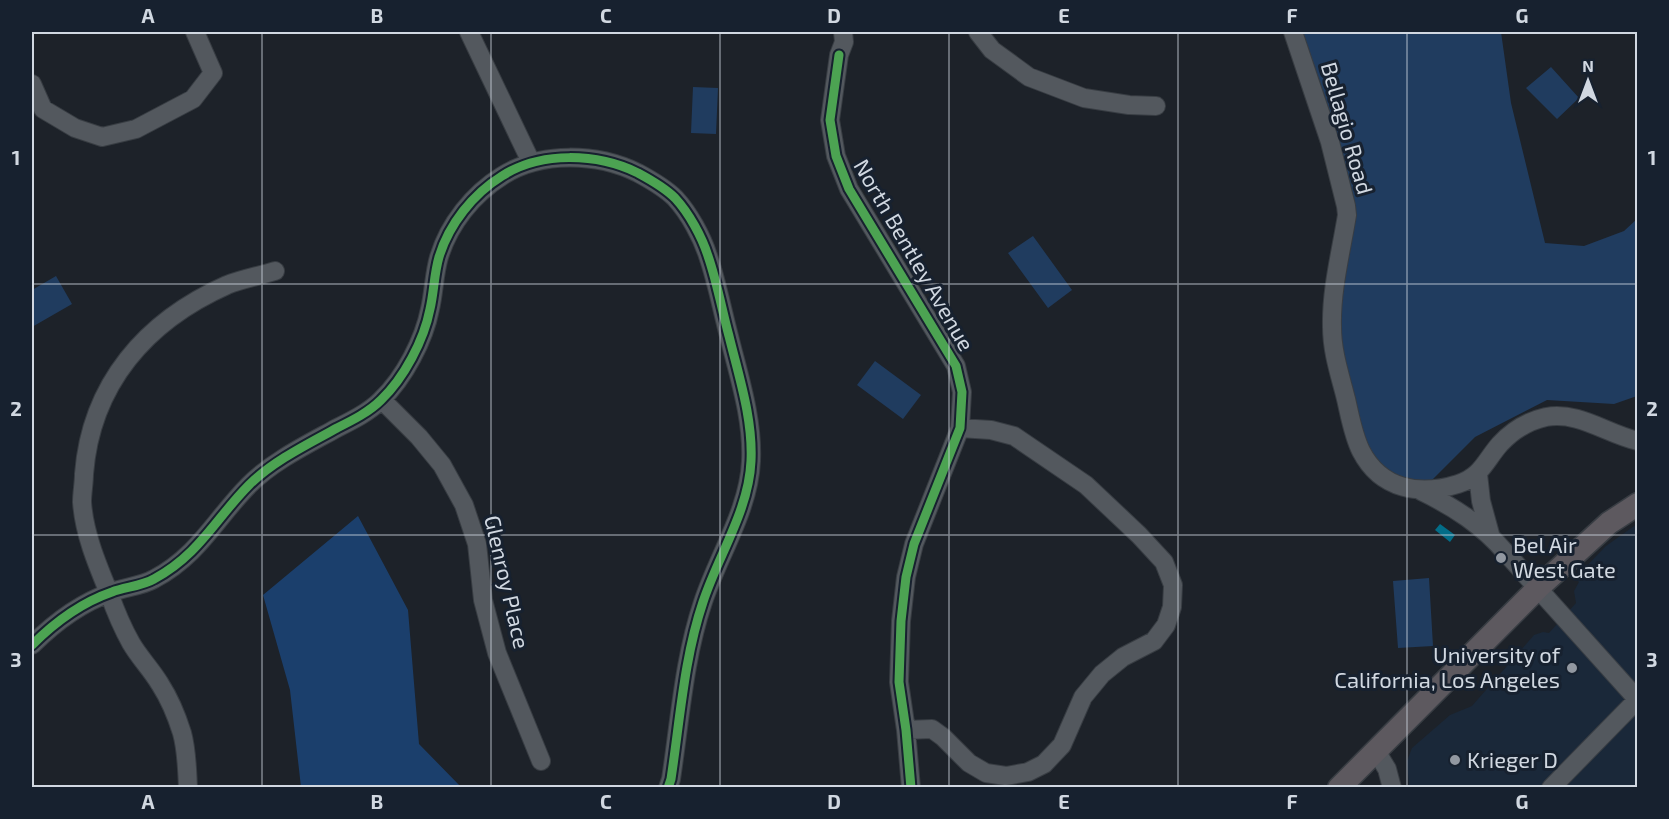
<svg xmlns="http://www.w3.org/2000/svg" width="1669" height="819" font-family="'Exo 2',sans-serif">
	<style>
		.built { fill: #1a2839 }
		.green { fill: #203c5f }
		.forest { fill: #1b3f6c }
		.water { fill: #036d88 }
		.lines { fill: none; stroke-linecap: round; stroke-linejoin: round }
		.minor-casing { stroke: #383d43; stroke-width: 20 }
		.major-casing { stroke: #383d43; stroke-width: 25 }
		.minor { stroke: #53585e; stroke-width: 18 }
		.major { stroke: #5d595f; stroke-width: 22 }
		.cycleway-casing { stroke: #17212f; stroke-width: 13 }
		.cycleway { stroke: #4ca352; stroke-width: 9 }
		.grid { fill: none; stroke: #d1d8e1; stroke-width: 1.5; stroke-opacity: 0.55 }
		.poi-dot { fill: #9298a1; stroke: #17212f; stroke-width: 2 }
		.labels { text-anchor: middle; stroke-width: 6; stroke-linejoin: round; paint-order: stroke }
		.street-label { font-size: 22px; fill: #d1d8e1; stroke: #17212f }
		.poi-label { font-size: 22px; fill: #d1d8e1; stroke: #17212f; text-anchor: start }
		.neatline { fill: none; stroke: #d1d8e1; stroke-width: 2 }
		.grid-label { font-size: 20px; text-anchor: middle; font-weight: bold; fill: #d1d8e1 }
	</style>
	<rect width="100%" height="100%" fill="#1d2229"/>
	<path class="built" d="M1637,524v263h-228l-2,-26 5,-13 38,-33 22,-9 62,-71 9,-3 6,1 27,-30 -2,-12 5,-9 -4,-4 31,-32z"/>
	<path class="green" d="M1293,32h208l10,71 34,140 39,3 40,-15 13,-12v177l-23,8 -67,-4 -72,37 -54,54 -47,-21 -38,-108 11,-147z
		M1551,67l28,31 -22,21 -31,-31z
		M693,87l25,1 -2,46 -25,-1z
		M1033,236l39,54 -24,18 -40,-55z
		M56,276l16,28 -40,23v-37z
		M875,361l46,34 -18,24 -46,-34z
		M1429,578l4,68 -35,2 -5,-67z"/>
	<path class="forest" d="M358,516l50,94 11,134 42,43h-160l-11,-97 -27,-95z"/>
	<path class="water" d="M1440,524l15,11 -5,7 -15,-12z"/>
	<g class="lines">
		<defs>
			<path id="minor" d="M469,32l62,130
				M843,32l1,10 -5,13 -9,65 6,36 13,33 107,177 6,26 -2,36 -46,116 -8,33 -5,44 -2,61 7,48 5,58
				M978,32l14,18 37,27 55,21 45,7 27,1
				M1293,32l37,110 16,64 1,9c-6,37 -16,75 -15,112 0,25 8,48 14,72 4,17 7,36 15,52 20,39 59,45 97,33 24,-8 27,-23 42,-40 12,-13 28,-23 46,-27 33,-6 61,17 92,24
				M32,84l11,25 32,19 27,9 34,-8 57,-30 20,-26 -18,-41
				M382,400l37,37 23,28 22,40 13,39 6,56 14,53 44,108
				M1478,474l3,27 9,33
				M1421,491c33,16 61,34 85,62
				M1507,554l131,146
				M32,645c23,-23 48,-42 80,-53 13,-5 30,-6 42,-13 45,-24 62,-61 95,-94 24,-24 59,-41 88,-57 16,-8 32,-16 44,-28 23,-22 43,-60 49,-91 4,-17 4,-35 9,-52 10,-33 34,-63 63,-81 39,-25 95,-23 136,-3 13,7 27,15 37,25 14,15 27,39 33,58 9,26 14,54 21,80 10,41 24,83 22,125 -2,49 -33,95 -48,141 -19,56 -23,118 -32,177l-3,9
				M906,730l26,-1 11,8 26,26 17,10 20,3 22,-4 16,-8 18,-19 21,-48 19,-23 21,-17 31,-16 12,-16 6,-18 1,-22 -9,-23 -25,-27 -53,-50 -72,-49 -23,-6 -31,-2
				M1376,751l11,18 5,19
				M188,788c-1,-19 -1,-37 -6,-55 -5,-16 -13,-35 -22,-49 -9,-15 -21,-27 -29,-41 -9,-16 -16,-33 -22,-50 -12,-29 -25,-60 -27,-91 0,-9 2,-19 2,-28 7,-90 62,-153 143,-189 15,-6 32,-9 48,-14
				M1551,788l86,-88"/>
			<path id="major" d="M1339,788l199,-200 71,-65 29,-19"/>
		</defs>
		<use href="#minor" class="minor-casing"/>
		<use href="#major" class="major-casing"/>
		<use href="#minor" class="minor"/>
		<use href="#major" class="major"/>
		<defs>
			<path id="cycleway" d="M839,55l-9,65 6,36 13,33 107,177 6,26 -2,36 -46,116 -8,33 -5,44 -2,61 7,48 5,58
				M32,645c23,-23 48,-42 80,-53 13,-5 30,-6 42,-13 45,-24 62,-61 95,-94 24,-24 59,-41 88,-57 16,-8 32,-16 44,-28 23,-22 43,-60 49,-91 4,-17 4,-35 9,-52 10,-33 34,-63 63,-81 39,-25 95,-23 136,-3 13,7 27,15 37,25 14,15 27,39 33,58 9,26 14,54 21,80 10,41 24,83 22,125 -2,49 -33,95 -48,141 -19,56 -23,118 -32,177l-3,9"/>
		</defs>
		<use href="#cycleway" class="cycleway-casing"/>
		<use href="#cycleway" class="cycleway"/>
	</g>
	<path class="grid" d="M262,32v756M491,32v756M720,32v756M949,32v756M1178,32v756M1407,32v756M32,284h1606M32,535h1606"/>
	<g class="poi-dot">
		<circle cx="1501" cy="558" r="6"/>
		<circle cx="1572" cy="668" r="6"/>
		<circle cx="1455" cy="760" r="6"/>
	</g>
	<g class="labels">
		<g class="street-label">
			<text transform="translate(1347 128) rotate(74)" y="8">Bellagio Road</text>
			<text transform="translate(914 255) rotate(60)" y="8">North Bentley Avenue</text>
			<text transform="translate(507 582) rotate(77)" y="8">Glenroy Place</text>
		</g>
		<g class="poi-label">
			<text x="1513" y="553">Bel Air<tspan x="1513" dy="25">West Gate</tspan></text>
			<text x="1560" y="663" text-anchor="end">University of<tspan x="1560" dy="25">California, Los Angeles</tspan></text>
			<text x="1467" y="768">Krieger D</text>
		</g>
	</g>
	<rect width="1669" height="819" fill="none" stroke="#17212f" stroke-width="66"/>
	<g transform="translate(1588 81)" stroke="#17212f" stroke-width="4.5" paint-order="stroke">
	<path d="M0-4.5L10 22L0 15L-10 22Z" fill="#d1d8e1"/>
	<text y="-9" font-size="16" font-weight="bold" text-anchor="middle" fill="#d1d8e1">N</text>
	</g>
	<rect x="33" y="33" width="1603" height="753" class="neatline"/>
	<g class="grid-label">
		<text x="148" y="23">A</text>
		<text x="377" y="23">B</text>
		<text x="606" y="23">C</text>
		<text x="834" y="23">D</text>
		<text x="1064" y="23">E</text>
		<text x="1292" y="23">F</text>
		<text x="1522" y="23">G</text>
		<text x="16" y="165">1</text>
		<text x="1652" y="165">1</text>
		<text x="16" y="416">2</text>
		<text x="1652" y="416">2</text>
		<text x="16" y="667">3</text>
		<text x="1652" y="667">3</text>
		<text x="148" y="809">A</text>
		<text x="377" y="809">B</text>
		<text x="606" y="809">C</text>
		<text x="834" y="809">D</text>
		<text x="1064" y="809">E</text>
		<text x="1292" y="809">F</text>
		<text x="1522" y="809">G</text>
	</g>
</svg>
